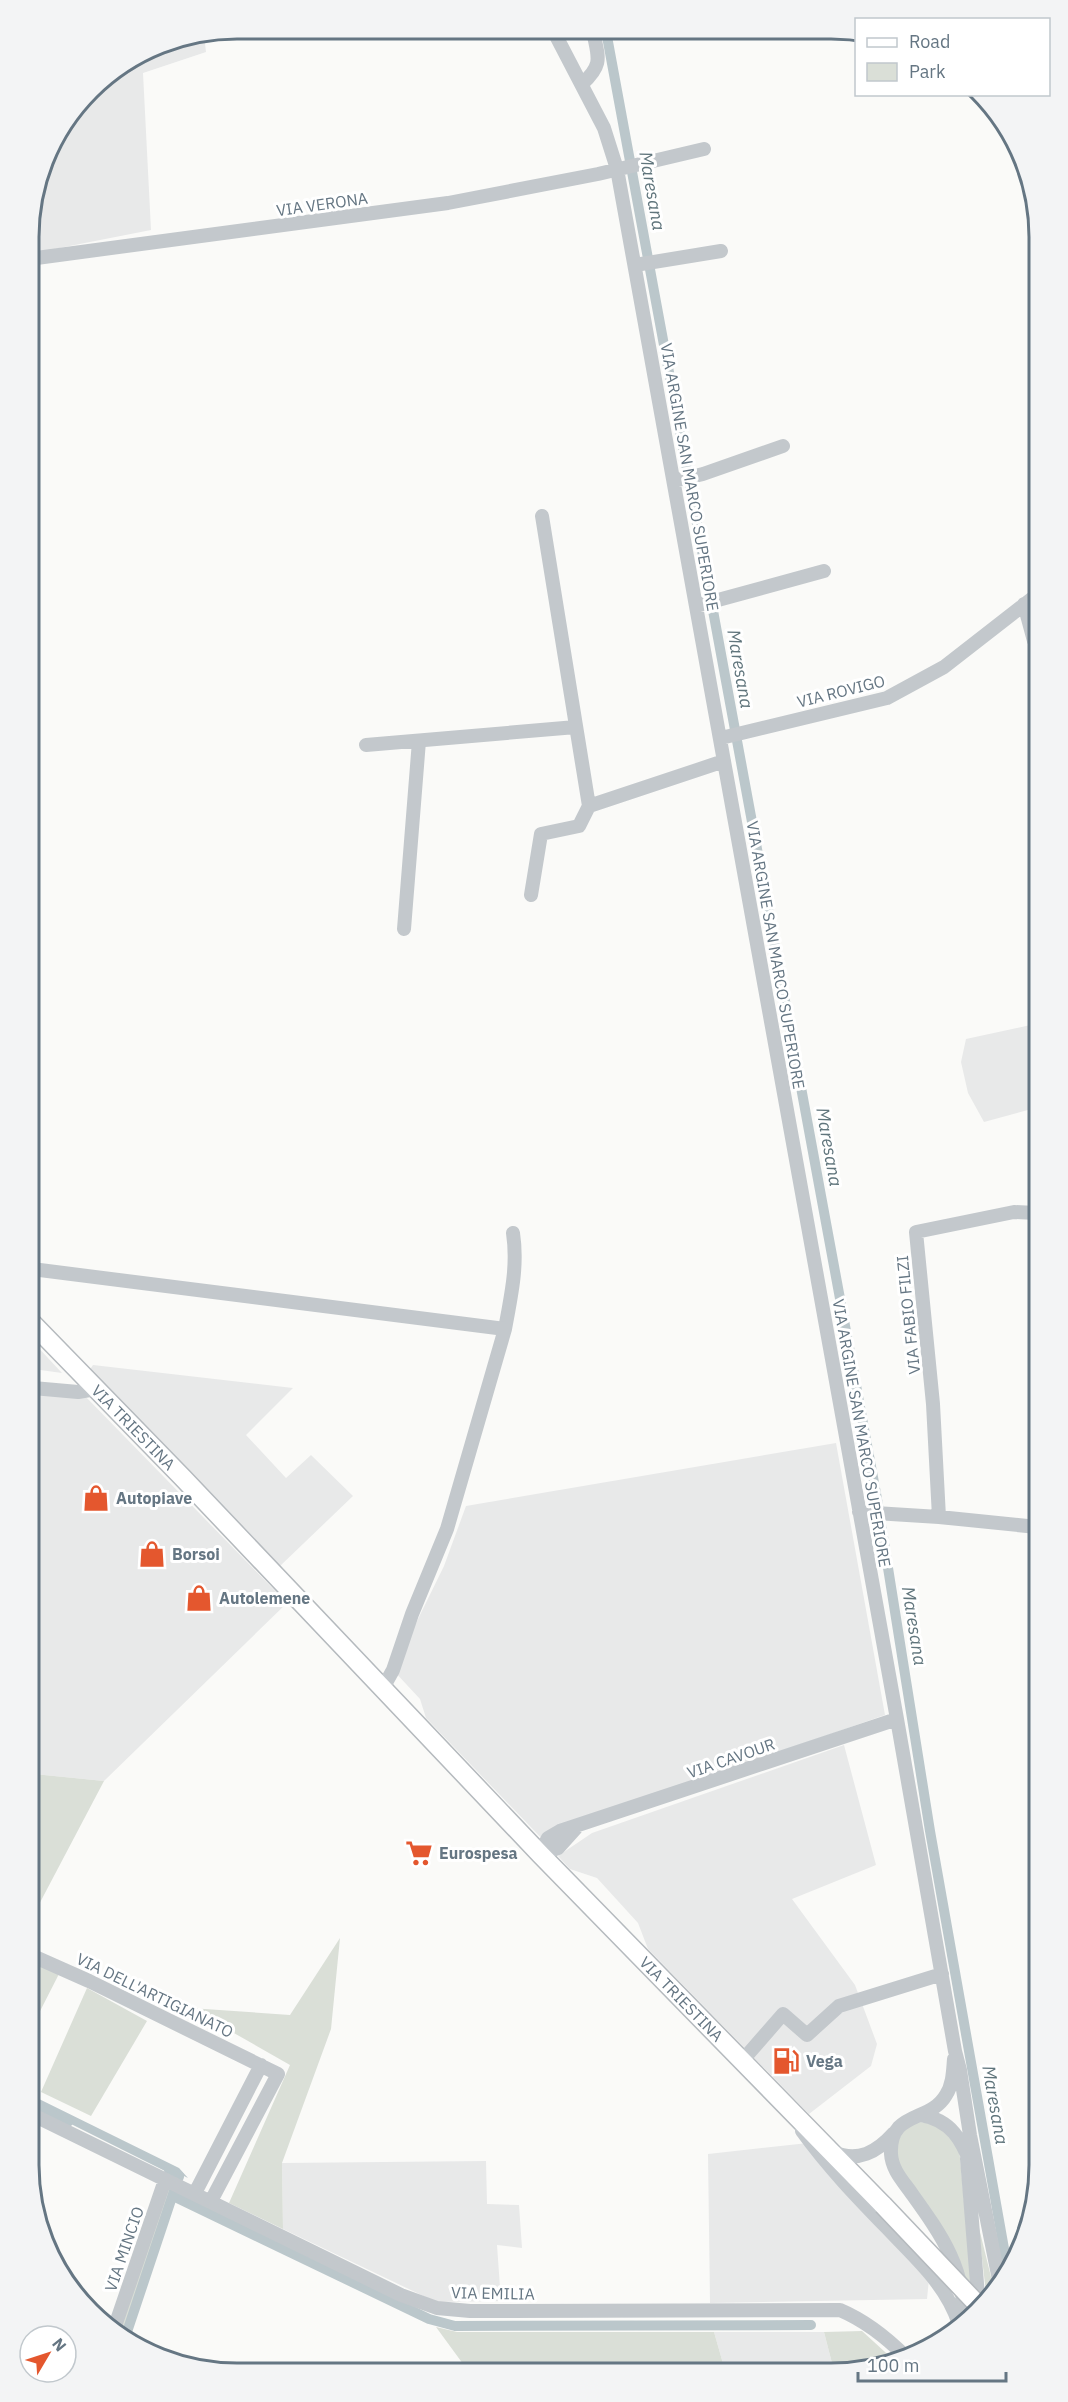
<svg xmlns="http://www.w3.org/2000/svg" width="1068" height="2402" font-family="'IBM Plex Sans',sans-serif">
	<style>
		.built { fill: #e8e9e9 }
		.green { fill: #dadfd7 }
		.water { fill: #bbc7cb }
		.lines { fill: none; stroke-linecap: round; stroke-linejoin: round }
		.canal { stroke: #bbc7cb; stroke-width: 10 }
		.major-casing { stroke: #b5babe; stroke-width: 21 }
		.minor { stroke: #c3c8cc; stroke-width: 14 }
		.major { stroke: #fff; stroke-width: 18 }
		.major-bridge-casing { stroke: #b5babe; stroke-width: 21; stroke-linecap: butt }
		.major-bridge { stroke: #fff; stroke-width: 18 }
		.labels { text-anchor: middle; stroke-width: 6; stroke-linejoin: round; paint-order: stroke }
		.street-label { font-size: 16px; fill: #657683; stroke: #fff }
		.poi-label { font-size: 16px; font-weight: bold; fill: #657683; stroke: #fff; text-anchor: start }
		.water-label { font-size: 18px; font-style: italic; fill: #60757c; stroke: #fff }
		.rim { fill: none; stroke: #657683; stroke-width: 3 }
	</style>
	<rect width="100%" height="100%" fill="#fafaf8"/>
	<path class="built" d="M204,35l2,17 -63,21 8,157 -122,24v-31l21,-79 49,-64 59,-36z
		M1035,1024v84l-51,14 -16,-29 -7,-31 5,-23z
		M33,1342l29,31 -29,-4z
		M93,1365l200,23 -47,47 40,43 25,-23 42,41 -74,71 -190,-196z
		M33,1392l51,3 203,208 -183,178 -70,-7z
		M836,1443l49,272 -298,104 -39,26 -122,-127 -6,-19 -27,-29 51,-104 22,-60z
		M844,1745l32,120 -84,34 63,86 22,59 -6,22 -62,48 -161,-165 -10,-26 -41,-45 -27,-9 -12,-13 34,-23z
		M808,2143l122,126 -3,30 -217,4 -2,-149z
		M486,2161l1,43 32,1 3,43 -25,-3 4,56 -65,1 -153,-73 -1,-66z
		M714,2332h110l9,35h-109z"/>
	<path class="green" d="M34,1774l70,7 -69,131z
		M340,1938l-9,91 -49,134 1,66 -54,-26 61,-138 -100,-57 100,7z
		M35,1958l26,12 -26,51z
		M87,1988l60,33 -56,95 -50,-24z
		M920,2122l23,4 14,19 3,12 14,156 -5,5 -3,-35 -72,-125c1,-18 9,-32 26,-36z
		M174,2183l-51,150 -5,-2 47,-137z
		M978,2224l17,69 -8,8z
		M436,2327l21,5h257l10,35 -258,1z
		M862,2331l34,31 -11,4 -52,1 -9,-35z"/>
	<path class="water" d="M35,2097l144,71 9,10 -4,-2 -1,4 -148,-74z"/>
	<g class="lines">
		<path class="canal" d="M606,31l271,1468 53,332 78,440
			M35,2106l33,16
			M173,2196l256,123 26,7 356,-1
			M126,2335l53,-159 -10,-6"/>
		<defs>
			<g id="major">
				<path id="s1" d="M33,1324l150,154 357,376 343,351"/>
			</g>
		</defs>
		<use href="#major" class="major-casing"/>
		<path class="minor" d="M553,30l51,98 13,41 280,1550 58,332 5,19 10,65 30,150
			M582,84c22,-20 16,-27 11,-53
			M29,259l419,-56 150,-29 106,-25
			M635,265l86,-14
			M674,481l29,-7 80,-28
			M542,516l47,290 135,-45
			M1024,604l10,37
			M696,606l128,-35
			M721,738l166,-40 57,-31 90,-70
			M366,745l210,-18
			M531,895l10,-61 38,-8 10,-20
			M404,929l15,-188
			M32,1155h1
			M32,1269l473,60 -58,200 -35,85 -19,56 -10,18
			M505,1329c6,-33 13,-63 8,-96
			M33,1388l45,4 18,-3
			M859,1512l80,5 98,10
			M939,1517l-6,-113 -17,-172 98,-20 22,1
			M576,1828l-18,20 -18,6 8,-16 12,-7 337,-112
			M35,1957l54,24 189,93 -67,127
			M954,2059c-1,12 -1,25 -8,36 -16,28 -57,15 -55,59 1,16 12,27 21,40 28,39 57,79 50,130
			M742,2061l41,-47 24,21 32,-29 103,-32
			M921,2115c30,5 41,25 51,52
			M35,2116l366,179 36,13 33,3 370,-1c26,11 46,27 66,47
			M802,2131c26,36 55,66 86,98 28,30 58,55 71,95
			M833,2152c25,11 44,0 61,-19
			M967,2159l12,149
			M195,2193l66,-128
			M114,2329l51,-149"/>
		<use href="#major" class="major"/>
		<defs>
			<path id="major-bridge" d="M883,2205l97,102"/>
		</defs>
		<use href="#major-bridge" class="major-bridge-casing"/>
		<use href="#major-bridge" class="major-bridge"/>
	</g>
	<defs>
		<symbol id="shop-bare" viewBox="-9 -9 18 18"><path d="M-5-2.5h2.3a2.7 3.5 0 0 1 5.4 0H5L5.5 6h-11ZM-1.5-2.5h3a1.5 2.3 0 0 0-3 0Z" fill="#e4572e" stroke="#fff" stroke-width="2.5" paint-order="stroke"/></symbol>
		<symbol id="supermarket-bare" viewBox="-9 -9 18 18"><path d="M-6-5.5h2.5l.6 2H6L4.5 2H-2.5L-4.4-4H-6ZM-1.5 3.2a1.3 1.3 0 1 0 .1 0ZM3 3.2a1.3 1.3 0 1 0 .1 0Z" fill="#e4572e" stroke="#fff" stroke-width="2.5" paint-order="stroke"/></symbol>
		<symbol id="fuel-bare" viewBox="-9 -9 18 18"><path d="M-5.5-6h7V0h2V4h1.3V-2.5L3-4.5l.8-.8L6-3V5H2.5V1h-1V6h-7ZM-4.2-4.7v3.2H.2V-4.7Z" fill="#e4572e" stroke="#fff" stroke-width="2.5" paint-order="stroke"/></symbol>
	</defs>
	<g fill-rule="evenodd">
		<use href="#shop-bare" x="77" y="1479" width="38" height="38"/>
		<use href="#shop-bare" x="133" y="1535" width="38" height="38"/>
		<use href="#shop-bare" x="180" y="1579" width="38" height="38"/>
		<use href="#supermarket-bare" x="400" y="1834" width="38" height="38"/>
		<use href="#fuel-bare" x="767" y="2042" width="38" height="38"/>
	</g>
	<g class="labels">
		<g class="street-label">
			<text transform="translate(322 204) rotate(-8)" y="6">VIA VERONA</text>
			<text transform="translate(690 477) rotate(80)" y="6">VIA ARGINE SAN MARCO SUPERIORE</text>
			<text transform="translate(841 691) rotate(-14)" y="6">VIA ROVIGO</text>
			<text transform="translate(776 955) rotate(80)" y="6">VIA ARGINE SAN MARCO SUPERIORE</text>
			<text transform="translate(908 1315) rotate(-96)" y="6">VIA FABIO FILZI</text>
			<text dy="6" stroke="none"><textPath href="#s1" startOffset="144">VIA TRIESTINA</textPath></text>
			<text transform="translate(862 1433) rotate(80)" y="6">VIA ARGINE SAN MARCO SUPERIORE</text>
			<text transform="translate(731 1758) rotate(-19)" y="6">VIA CAVOUR</text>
			<text transform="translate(155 1995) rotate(26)" y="6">VIA DELL'ARTIGIANATO</text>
			<text dy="6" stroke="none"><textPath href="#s1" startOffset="936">VIA TRIESTINA</textPath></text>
			<text transform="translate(124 2249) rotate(-71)" y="6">VIA MINCIO</text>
			<text transform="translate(493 2293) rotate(1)" y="6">VIA EMILIA</text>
		</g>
		<g class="poi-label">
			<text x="116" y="1504">Autopiave</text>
			<text x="172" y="1560">Borsoi</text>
			<text x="219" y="1604">Autolemene</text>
			<text x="439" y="1859">Eurospesa</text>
			<text x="806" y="2067">Vega</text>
		</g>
		<g class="water-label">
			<text transform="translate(652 191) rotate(80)" y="6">Maresana</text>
			<text transform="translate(740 669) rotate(80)" y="6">Maresana</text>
			<text transform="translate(829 1147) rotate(80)" y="6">Maresana</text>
			<text transform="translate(914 1626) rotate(81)" y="6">Maresana</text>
			<text transform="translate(995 2105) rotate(80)" y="6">Maresana</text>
		</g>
	</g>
	<path d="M0 0H1068V2402H0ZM237 39H831A198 198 0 0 1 1029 237V2165A198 198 0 0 1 831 2363H237A198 198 0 0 1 39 2165V237A198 198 0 0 1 237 39Z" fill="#f3f4f5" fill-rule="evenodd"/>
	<path class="rim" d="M237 39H831A198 198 0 0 1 1029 237V2165A198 198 0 0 1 831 2363H237A198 198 0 0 1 39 2165V237A198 198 0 0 1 237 39Z"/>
	<rect x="855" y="18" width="195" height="78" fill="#ffffff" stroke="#c1c8cd" stroke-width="1.5"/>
	<rect x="867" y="38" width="30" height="9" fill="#ffffff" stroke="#c1c8cd" stroke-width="1.5"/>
	<text x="909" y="48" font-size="18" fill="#657683">Road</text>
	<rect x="867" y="63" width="30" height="18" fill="#dadfd7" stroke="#c1c8cd" stroke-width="1.5"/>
	<text x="909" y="78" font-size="18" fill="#657683">Park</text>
	<g transform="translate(48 2354) rotate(51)"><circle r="28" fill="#ffffff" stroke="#c1c8cd" stroke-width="1.5"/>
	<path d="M0-4.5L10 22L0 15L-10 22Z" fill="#e4572e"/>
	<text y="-9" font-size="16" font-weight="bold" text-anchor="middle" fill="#657683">N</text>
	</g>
	<path d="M858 2372v9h148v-9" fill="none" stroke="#657683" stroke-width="3"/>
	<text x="867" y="2372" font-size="18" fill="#657683" stroke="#ffffff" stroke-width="4.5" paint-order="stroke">100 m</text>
</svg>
